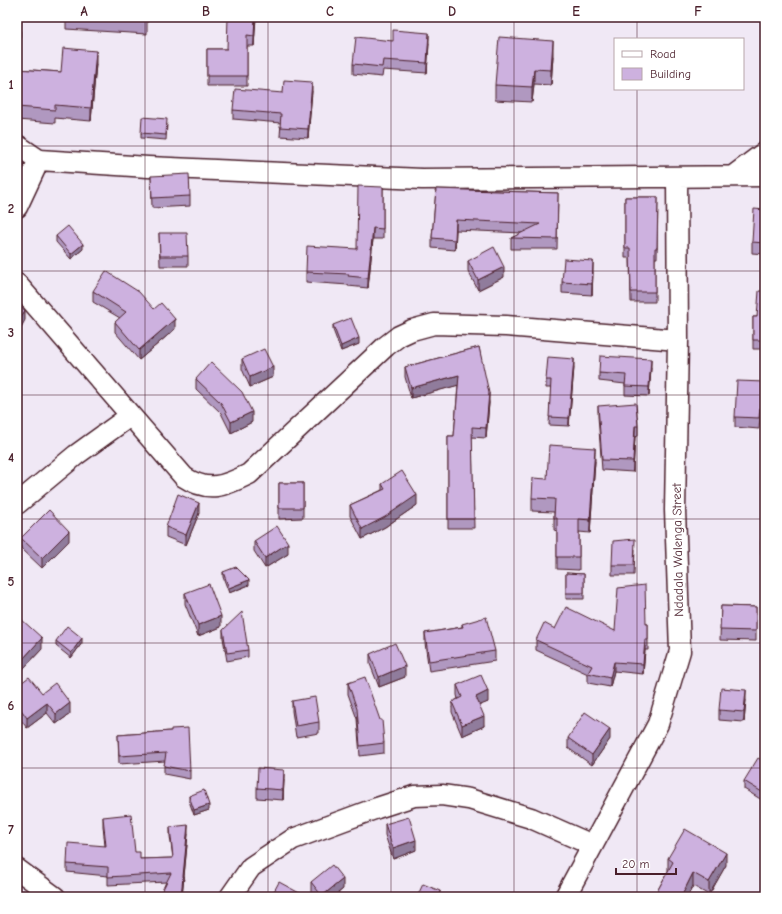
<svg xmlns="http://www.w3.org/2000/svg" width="782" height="914" font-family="'Comic Neue',sans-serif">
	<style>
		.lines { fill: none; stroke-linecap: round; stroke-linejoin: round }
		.minor-casing { stroke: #4a1f2b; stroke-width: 23 }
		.minor { stroke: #fff; stroke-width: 20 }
		.wall { fill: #b098c0; stroke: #4a1f2b }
		.shaded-wall { fill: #907c9c; stroke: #4a1f2b }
		.building { fill: #cdb1df; stroke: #4a1f2b }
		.grid { fill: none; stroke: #4a1f2b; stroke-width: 1; stroke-opacity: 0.55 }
		.labels { text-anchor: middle; stroke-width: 4; stroke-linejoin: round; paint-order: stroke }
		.street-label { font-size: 13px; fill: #4a1f2b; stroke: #fff }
		.neatline { fill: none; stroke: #4a1f2b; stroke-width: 1.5 }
		.grid-label { font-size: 13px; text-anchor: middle; font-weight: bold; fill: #4a1f2b }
	</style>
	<rect width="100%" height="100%" fill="#f0e8f5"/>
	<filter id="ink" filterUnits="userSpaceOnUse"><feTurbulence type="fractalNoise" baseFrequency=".025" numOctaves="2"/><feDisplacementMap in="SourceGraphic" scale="8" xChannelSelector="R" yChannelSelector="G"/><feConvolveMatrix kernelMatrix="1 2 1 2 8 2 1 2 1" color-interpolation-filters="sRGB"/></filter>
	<g filter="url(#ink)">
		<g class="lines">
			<defs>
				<path id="minor" d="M17,145l22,15 109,7 274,12 343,-3
					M733,176l32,-24
					M17,207l22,-47
					M17,284l167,193c24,16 41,9 65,-3l137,-128 13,-10 13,-6 22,-6 72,2 172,14
					M17,504l59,-49 54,-39
					M17,869l38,28
					M230,897l21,-30 42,-28 84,-31 37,-12 28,-1 27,4 62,19 61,27
					M565,897l93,-173 22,-73 -5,-141 3,-170 -1,-163"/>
			</defs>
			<use href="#minor" class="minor-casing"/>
			<use href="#minor" class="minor"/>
		</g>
		<path class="wall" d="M17,17h4l-1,20h-3z
			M66,17h81v17l-81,-5z
			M256,17l-2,29h-7v40h-40v-37h20z
			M393,41l36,2 -2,30 -44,-3 -1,7 -29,-3v-10z
			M553,56l-2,29 -17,-1 -2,18 -37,-2v-15z
			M96,64l-5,57 -36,-3v5l-38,-3v-51l44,3z
			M312,91l-4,47 -28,-2 1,-13 -48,-4v-9l50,-17z
			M167,124l-1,16 -25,-2v-5z
			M151,176l39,20v10l-38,2z
			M383,187v52h-10l-5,49 -20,-2v-1l-42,-3v-10l51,-23z
			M436,189l122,4 -1,56h-46v-11l11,-5 -66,-3 -1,20 -23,-2v-10z
			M625,197h33l-1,61h-2v44h-24l-1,-44h-5z
			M765,210v44l-13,-1v-11z
			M159,233l29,23v10h-28z
			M56,236l27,13 -12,10 -15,-17z
			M468,261l36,16 -26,13 -10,-19z
			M593,272l-1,23 -30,-2v-11z
			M93,291l82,38 -36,31 -24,-28v-10l5,-4 -27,-16z
			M765,291v58h-12v-32h4z
			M333,325l26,19 -18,7 -8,-21z
			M479,347l10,56 -3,35 -14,-1 2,91h-26v-92h6l4,-51 -47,13 -6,-21v-10z
			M242,359l31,18 -23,10 -8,-18z
			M574,367l-5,59 -20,-1 2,-37h-5v-8z
			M651,368l-2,28 -24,-1v-11l-26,-3v-8z
			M196,379l56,43 -21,11 -10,-20 -25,-24z
			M765,382v36l-5,-1 -1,12 -24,-2v-10z
			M598,406l40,20v10l-3,1 -2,35 -31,-2 -4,-54z
			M595,461l-5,72 -11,-1v38l-22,-1v-38l-3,-1v-18l-22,-1v-13l15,-19z
			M279,483h24v35l-24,1z
			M382,484l35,21 -32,22 -23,12 -12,-23v-11l32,-15z
			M199,513l-13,32 -20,-8v-10z
			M765,518v36h-4v-10z
			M21,538l48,3 -27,27 -21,-20z
			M254,541l34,13 -23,14 -11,-17z
			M635,549l-1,26h-22v-10z
			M223,572l26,13 -20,8 -6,-16z
			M566,573l18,1v25h-18z
			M185,593l36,34 -23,9 -13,-32z
			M721,606l35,1v34l-36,-1z
			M17,623l25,26 -20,21 -5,-4z
			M462,624l33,27v10l-66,10 -4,-28v-10l37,-6z
			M646,624h2v26h-3l-2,24 -29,-3 -4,16 -22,-4v-9l-52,-24v-10l19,-11 60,2z
			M223,630l25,20v7l-21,4 -4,-23z
			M56,641l26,2 -11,15 -15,-12z
			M370,654l35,23 -26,10 -9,-23z
			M348,683l36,60v10l-24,3 -3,-37 -9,-25z
			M457,685l31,17 -9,3 5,21 -22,10 -10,-24v-10l6,-3 -1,-4z
			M17,686l53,28 -14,10 -9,-11 -20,15 -10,-13z
			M746,700l-2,22 -25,-2v-10z
			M292,701l27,21v11l-23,4 -4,-26z
			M171,731l19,40v8l-26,-5v-8l1,-5 -46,3 -1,-29z
			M568,738l42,1 -18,26 -24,-17z
			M765,762l-3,38 -18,-11v-8z
			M284,780l-1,20 -26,-2v-10z
			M189,796l20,14 -15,5 -5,-14z
			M103,817l32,35 5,7 33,-1 -3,-22v-9l18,7 -6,63h-20v-6l4,-9 -58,3v-9l-41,-4v-8l38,-18 -2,-20z
			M385,824l31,26 -23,9 -8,-24z
			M668,858l58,7 -17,30 -16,-9 -6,11h-33l14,-26z
			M311,882l32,7 -10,8h-18l-4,-5z"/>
		<path class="shaded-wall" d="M20,17h1l-1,20z
			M255,17h1l-2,29v-10z
			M429,33v10l-2,30v-10z
			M553,41v15l-2,29v-15z
			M96,51v13l-5,57v-13z
			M534,69v15l-2,18v-15z
			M312,82v9l-4,47v-9z
			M456,220v10l-1,20v-10z
			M373,228v11l-5,49v-10z
			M83,244v5l-12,10v-5z
			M593,261v11l-1,23v-11z
			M504,267v10l-26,13v-10z
			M25,310v10l-8,15v-10z
			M175,319v10l-36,31v-10z
			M359,338v6l-18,7v-5z
			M574,359v8l-5,59v-8z
			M651,359v9l-2,28v-9z
			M273,367v10l-23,10v-10z
			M459,375v10l-48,13v-10z
			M489,393v10l-3,35v-10z
			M252,412v10l-21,11v-11z
			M635,426v11l-2,35v-11z
			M595,448v13l-5,72v-13z
			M417,495v10l-32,22 -23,12v-10z
			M199,503v10l-13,32v-10z
			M69,531v10l-27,27v-10z
			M288,543v11l-23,14v-10z
			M249,580v5l-20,8v-5z
			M221,616v11l-23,9v-11z
			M42,638v11l-20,21v-10z
			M82,638v5l-11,15v-5z
			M645,640v10l-2,24v-10z
			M614,662v9l-4,16v-9z
			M405,666v11l-26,10v-10z
			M746,690v10l-2,22v-10z
			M488,691v11l-12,5v-10z
			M47,703v10l-20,15v-10z
			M70,703v11l-14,10v-10z
			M484,716v10l-22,10v-11z
			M610,729v10l-18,26v-10z
			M284,770v10l-1,20v-10z
			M765,786v8l-3,6v-8z
			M209,805v5l-15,5v-5z
			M188,825v9l-6,63h-1z
			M416,840v10l-23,9v-11z
			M726,853v12l-17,30v-13z
			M693,873v13l-6,11h-6z
			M343,879v10l-10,8h-11v-1z
			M440,891v6h-2z"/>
		<path class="building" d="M17,17h3v7h-3z
			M116,17h31v2z
			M228,17h27l-1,19 -7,-1v41h-40v-27h20z
			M393,30l36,3 -2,30 -44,-3 -1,7 -29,-3 3,-27 37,4z
			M499,37l54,4 -2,29 -17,-1 -2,18 -37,-2z
			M63,48l33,3 -5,57 -36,-3v5l-38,-3v-38l44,3z
			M284,80l28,2 -4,47 -28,-2 1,-13 -48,-4 2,-21 48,4z
			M142,117l25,2 -1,16 -25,-2z
			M189,174l1,22 -38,2 -1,-22z
			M358,186l25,1v42l-10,-1 -5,50 -20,-2 1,-2 -43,-2 1,-26 50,3z
			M436,189l122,4 -1,46 -46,-1 29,-14 -84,-4 -1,20 -23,-2z
			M625,197h33l-1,51h-2v44h-24l-1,-44h-5z
			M754,209l11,1v33l-13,-1z
			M68,226l15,18 -12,10 -15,-18z
			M159,233h28l1,23h-28z
			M494,247l10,20 -26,13 -10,-19z
			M564,259l29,2 -1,23 -30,-2z
			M106,271l33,21 15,17 7,-6 14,16 -36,31 -24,-28 11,-10 -33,-21z
			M759,291h6v49h-12v-23h4z
			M17,306l8,4 -8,15z
			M351,318l8,20 -18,8 -8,-21z
			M479,347l10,46 -3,35 -14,-1 2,92h-26v-83h6l5,-61 -48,13 -6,-21z
			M264,349l9,18 -23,10 -8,-18z
			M600,356l51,3 -2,28 -24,-1 1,-11 -27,-2z
			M548,357l26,2 -5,59 -20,-1 2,-37h-5z
			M211,362l31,30 10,20 -21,10 -10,-19 -25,-24z
			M737,381l28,1v25h-5l-1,11 -24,-1z
			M636,403l2,23h-3l-2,35 -31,-1 -4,-54z
			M549,445l46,3 -5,72 -11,-1v38h-22v-39h-3l1,-19 -23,-1 1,-20 14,1z
			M402,471l15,24 -32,22 -23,12 -12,-24 35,-16 -3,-5z
			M279,483h24v25h-24z
			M178,494l21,9 -13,32 -20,-8z
			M49,510l20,21 -27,27 -21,-20z
			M763,518h2v26h-4z
			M277,526l11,17 -23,15 -11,-17z
			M635,539l-1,26h-22l1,-24z
			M236,567l13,13 -20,8 -6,-16z
			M566,573l18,1v19h-18z
			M209,584l12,32 -23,9 -13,-32z
			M645,585l1,39h2v16h-3l-2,24 -29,-2 -4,16 -22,-5 4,-7 -56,-26 8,-17 11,6 11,-22 49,24 3,-43z
			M721,606l35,1v24l-36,-1z
			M242,612l6,38 -21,3 -4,-23z
			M486,617l9,34 -66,10 -4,-28 38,-6 -1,-3z
			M21,619l21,19 -20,22 -5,-5v-32z
			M67,626l15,12 -11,15 -15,-12z
			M395,643l10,23 -26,11 -9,-23z
			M481,675l7,16 -12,6 8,19 -22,9 -10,-23 10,-5 -5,-12z
			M29,677l13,16 13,-10 15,20 -14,11 -9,-11 -20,15 -10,-14v-18z
			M365,677l15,43h2l2,23 -24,3 -3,-37 -9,-26z
			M721,688l25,2 -2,22 -25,-2z
			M315,697l4,25 -23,4 -4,-25z
			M585,712l25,17 -18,26 -24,-17z
			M188,728l2,43 -26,-5 2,-13 -47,3 -1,-21 53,-4v-2z
			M758,758l7,4v24l-3,6 -18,-11z
			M258,768l26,2 -1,20 -26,-2z
			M204,790l5,15 -15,5 -5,-14z
			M131,814l4,38h5v7l33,-1 -3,-31 18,-2 -7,72h-8l-11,-6 9,-18 -63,4v-10l-41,-3 1,-21 38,3 -3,-29z
			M409,817l7,23 -23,8 -8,-24z
			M685,829l41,24 -17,29 -16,-9 -12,24h-27l19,-35 -5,-4z
			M332,865l11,14 -21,17 -11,-14z
			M279,882l24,13 -2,2h-30z
			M423,884l17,7 -2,6h-21z"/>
	</g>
	<path class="grid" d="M145,17v880M268,17v880M391,17v880M514,17v880M637,17v22M637,89v808M17,146h748M17,271h748M17,395h748M17,519h748M17,643h748M17,768h748"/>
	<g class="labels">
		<g class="street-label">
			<text transform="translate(677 550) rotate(-91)" y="5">Ndadala Walenga Street</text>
		</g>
	</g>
	<rect width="782" height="914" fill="none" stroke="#fff" stroke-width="44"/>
	<rect x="614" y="38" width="130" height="52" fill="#ffffff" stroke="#b7a5aa"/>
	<rect x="622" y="51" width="20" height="6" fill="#ffffff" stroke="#b7a5aa"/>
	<text x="650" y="58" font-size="12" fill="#4a1f2b">Road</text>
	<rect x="622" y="68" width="20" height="12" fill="#cdb1df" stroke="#b7a5aa"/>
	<text x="650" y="78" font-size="12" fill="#4a1f2b">Building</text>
	<path d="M616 868v6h60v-6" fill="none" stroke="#4a1f2b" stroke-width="2"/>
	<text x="622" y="868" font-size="12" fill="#4a1f2b" stroke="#ffffff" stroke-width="3" paint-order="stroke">20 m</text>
	<rect x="22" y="22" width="738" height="870" class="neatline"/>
	<g class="grid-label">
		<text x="84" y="16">A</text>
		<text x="206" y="16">B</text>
		<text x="330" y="16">C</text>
		<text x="452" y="16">D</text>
		<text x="576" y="16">E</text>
		<text x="698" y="16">F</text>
		<text x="11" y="89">1</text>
		<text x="11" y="213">2</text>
		<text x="11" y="337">3</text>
		<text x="11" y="462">4</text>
		<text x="11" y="586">5</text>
		<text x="11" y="710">6</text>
		<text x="11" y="834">7</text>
	</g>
</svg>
